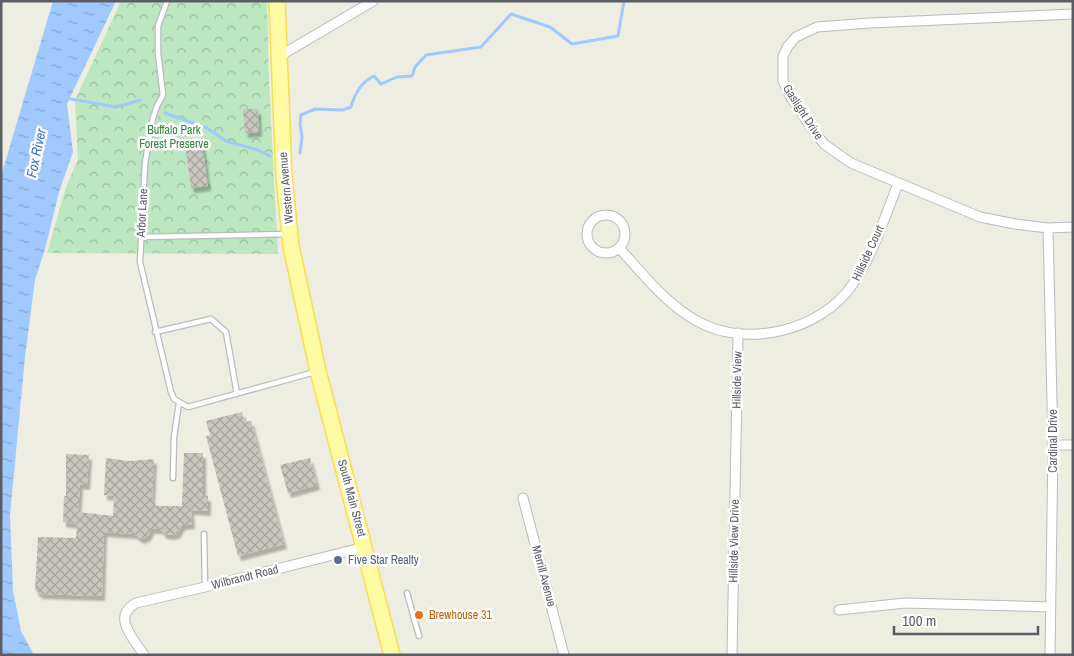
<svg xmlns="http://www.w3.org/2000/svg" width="1074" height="656" font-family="'Archivo Narrow',sans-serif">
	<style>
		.forest { fill: url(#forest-crowns) }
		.water { fill: url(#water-ripples) }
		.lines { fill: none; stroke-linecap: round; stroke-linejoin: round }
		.stream { stroke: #a0caff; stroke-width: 3 }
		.building { fill: url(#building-cross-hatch); filter: url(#shadow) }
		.lane-casing { stroke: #b9bbc1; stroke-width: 7 }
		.street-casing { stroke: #b9bbc1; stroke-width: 11 }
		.primary-casing { stroke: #f8dd51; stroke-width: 18 }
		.lane { stroke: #fff; stroke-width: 4.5 }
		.street { stroke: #fff; stroke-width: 9 }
		.primary { stroke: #fffba5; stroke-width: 15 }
		.service-dot { fill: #5c6f8a; stroke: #fff; stroke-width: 2 }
		.food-dot { fill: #e8710a; stroke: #fff; stroke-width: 2 }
		.labels { text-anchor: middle; stroke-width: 5; stroke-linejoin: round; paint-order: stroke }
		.street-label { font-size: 12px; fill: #5a5d63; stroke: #fff }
		.park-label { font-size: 12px; fill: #30843f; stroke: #fff }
		.service-label { font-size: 12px; fill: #4e5e75; stroke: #fff; text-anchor: start }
		.food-label { font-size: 12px; fill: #c56008; stroke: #fff; text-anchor: start }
		.water-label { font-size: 14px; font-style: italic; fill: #3d70c8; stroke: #fff }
	</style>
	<defs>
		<pattern id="forest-crowns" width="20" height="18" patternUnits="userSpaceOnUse" patternTransform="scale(1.25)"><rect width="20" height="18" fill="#bce7c1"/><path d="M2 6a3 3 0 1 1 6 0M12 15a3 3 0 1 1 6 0" fill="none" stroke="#9cbea0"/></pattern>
		<pattern id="water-ripples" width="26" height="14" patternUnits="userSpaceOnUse" patternTransform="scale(1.25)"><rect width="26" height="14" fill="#a0caff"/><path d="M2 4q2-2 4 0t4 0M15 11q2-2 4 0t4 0" fill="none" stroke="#85a7d2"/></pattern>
		<pattern id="building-cross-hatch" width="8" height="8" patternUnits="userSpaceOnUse" patternTransform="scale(1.25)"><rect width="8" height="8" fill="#c9c6bf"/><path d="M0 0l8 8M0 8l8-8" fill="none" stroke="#a6a49f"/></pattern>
		<filter id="shadow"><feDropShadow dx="3" dy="5" stdDeviation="1" flood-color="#0004"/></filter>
	</defs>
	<rect width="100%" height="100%" fill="#eeede1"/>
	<path class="forest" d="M121,1h146l2,80 9,173 -231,-1 19,-66 12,-28 -3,-59z"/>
	<path class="water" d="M53,1h63l-49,103 6,48 -14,40 -14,57 -10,31 -10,77 -15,158 3,75 8,41 13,24h-33v-479z"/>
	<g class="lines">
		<path class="stream" d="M65,98l51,9 25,-7
			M165,113l42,15 19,13 32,9 12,6
			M300,153l2,-16 -2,-13 1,-9 14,-6 28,1 8,-3c4,-14 10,-25 23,-31l7,8 16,-7 15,-1 3,-9 11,-12 55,-8 30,-33 39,13 22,17 46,-8 6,-35"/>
	</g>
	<path class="building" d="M243,109h15l1,23 -14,1z
		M202,143l6,43 -17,2 -6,-43z
		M242,412l2,10 7,-1 33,123 -46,12 -32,-120 4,-1 -4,-14z
		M184,453h19v43h5v15l-17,-1 1,14 -10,1 -5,9 -6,1 -7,-1 -4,-5h-9l-3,7 -7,3 -7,-5 -30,-2 -2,64 -62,-2 -5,-4 3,-53 38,1 1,-14 -14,-2 1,-26h2v-42l23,1 -2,30 -7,-1 -2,28 35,4 1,-20 -10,-1 2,-37 23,3 25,-2 -2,42h3v5h27z
		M310,458l7,27 -29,8 -8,-28z"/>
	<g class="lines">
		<defs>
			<path id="lane" d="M167,1l-9,25v27l5,42 -6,11 -4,12 -8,45 -5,99 31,130 3,7 14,8 127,-35
				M141,237l147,-3
				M155,332l56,-13 15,13 11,62
				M173,478l1,-41 5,-34
				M204,534l1,53
				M407,593l12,43"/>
			<path id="street" d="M1073,14l-203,9 -53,4 -21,10 -8,9 -5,10v25l7,15 23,34 11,14 27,19 129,54 35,7 33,4 25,-1
				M278,57l95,-56
				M587 234a19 19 0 1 1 38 0a19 19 0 1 1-38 0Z
				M1048,228l5,217 -3,210
				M620,249c23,25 46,55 77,72 49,28 124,10 156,-37 20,-29 32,-68 45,-100
				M1053,445h20
				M523,498l41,157
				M839,610l66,-7 145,4
				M144,655c-10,-16 -33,-38 -8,-52l69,-16 160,-40
				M732,655l6,-322"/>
			<path id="primary" d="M277,1l7,176 7,69 27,125 74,284"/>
		</defs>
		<use href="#lane" class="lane-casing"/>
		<use href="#street" class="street-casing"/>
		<use href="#primary" class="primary-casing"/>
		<use href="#lane" class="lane"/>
		<use href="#street" class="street"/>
		<use href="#primary" class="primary"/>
	</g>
	<circle class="service-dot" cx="338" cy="560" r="5"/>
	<circle class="food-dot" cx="419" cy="615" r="5"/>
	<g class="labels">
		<g class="street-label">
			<text transform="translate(803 112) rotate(57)" y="4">Gaslight Drive</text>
			<text transform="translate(286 188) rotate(-95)" y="4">Western Avenue</text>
			<text transform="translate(142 213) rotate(-87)" y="4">Arbor Lane</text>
			<text transform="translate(868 253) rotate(-65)" y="4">Hillside Court</text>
			<text transform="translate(737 380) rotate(-89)" y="4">Hillside View</text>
			<text transform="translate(1053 441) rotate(-90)" y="4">Cardinal Drive</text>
			<text transform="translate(352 498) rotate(75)" y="4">South Main Street</text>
			<text transform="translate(734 541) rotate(-89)" y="4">Hillside View Drive</text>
			<text transform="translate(544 576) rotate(75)" y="4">Merrill Avenue</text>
			<text transform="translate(245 577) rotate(-14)" y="4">Wilbrandt Road</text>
		</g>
		<g class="park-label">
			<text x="174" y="134">Buffalo Park<tspan x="174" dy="14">Forest Preserve</tspan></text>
		</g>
		<g class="service-label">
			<text x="348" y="564">Five Star Realty</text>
		</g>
		<g class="food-label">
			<text x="429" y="619">Brewhouse 31</text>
		</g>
		<g class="water-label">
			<text transform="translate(36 153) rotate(-78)" y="5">Fox River</text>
		</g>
	</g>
	<rect width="1074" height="656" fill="none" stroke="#5a5d63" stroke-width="5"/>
	<path d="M894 626v8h144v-8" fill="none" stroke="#5a5d63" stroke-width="2.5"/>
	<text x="902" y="626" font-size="15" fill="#5a5d63" stroke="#ffffff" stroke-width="4" paint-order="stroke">100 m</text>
</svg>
